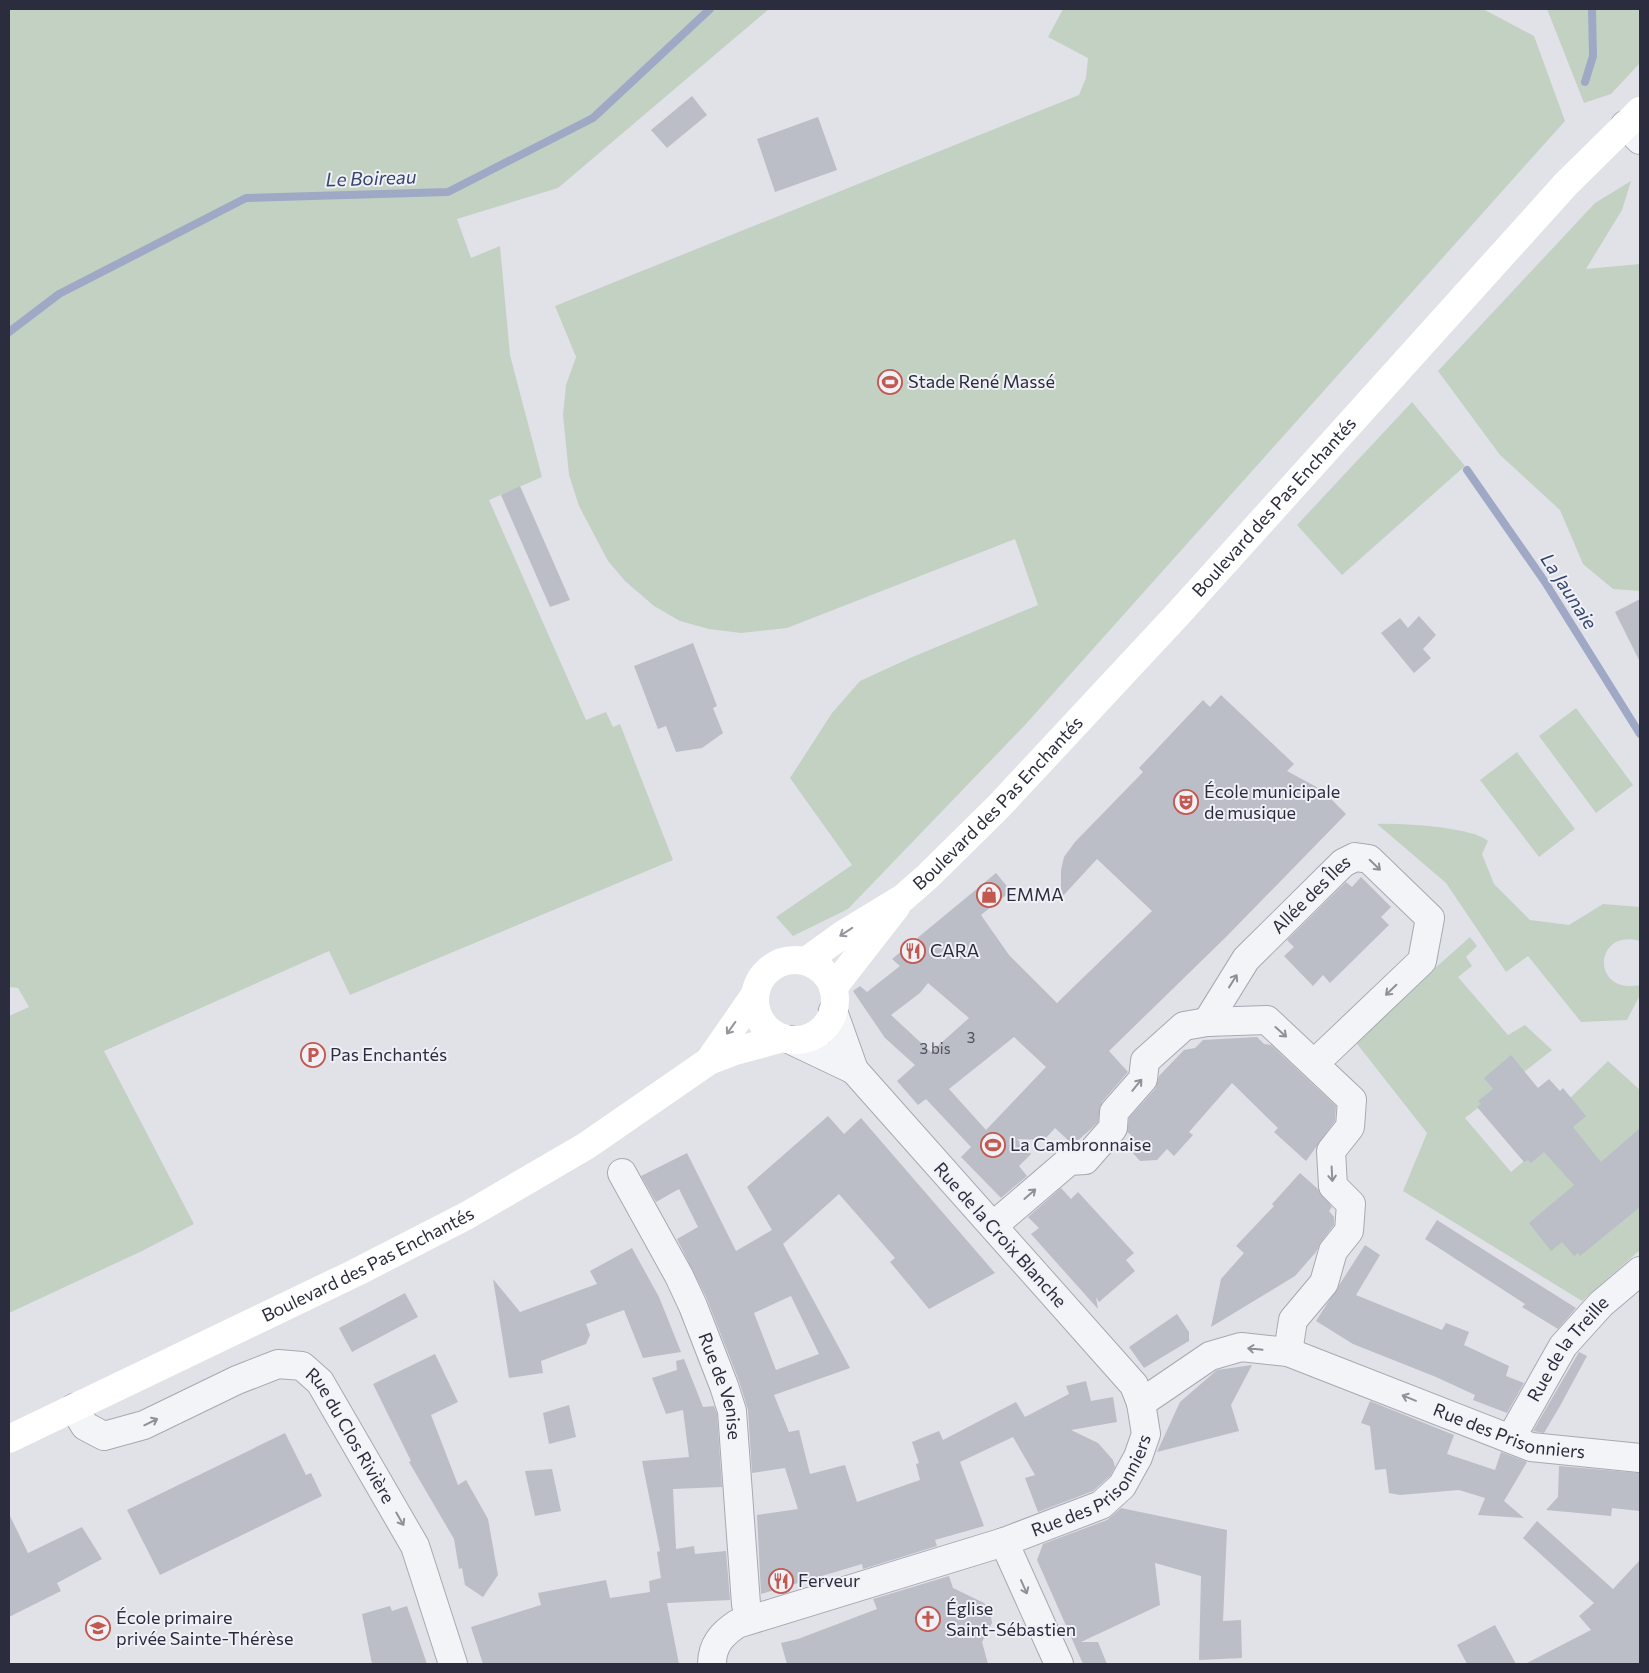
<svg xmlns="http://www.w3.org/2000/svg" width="1649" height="1673" font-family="Commissioner,sans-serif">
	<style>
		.green { fill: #c3d1c3 }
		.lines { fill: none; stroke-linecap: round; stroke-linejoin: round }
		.stream { stroke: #9fa9c5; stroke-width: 8 }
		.building { fill: #bbbdc7; fill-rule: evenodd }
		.street-casing { stroke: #a7a8b2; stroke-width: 30 }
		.street { stroke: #f3f4f7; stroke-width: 28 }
		.secondary { stroke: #fff; stroke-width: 28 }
		.oneway { stroke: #8f909a }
		.oneway2 { stroke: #95969e }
		.labels { text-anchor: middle; stroke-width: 4; stroke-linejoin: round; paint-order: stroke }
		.number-label { font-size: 15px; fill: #4f5160 }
		.poi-label { font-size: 18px; fill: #2b2d3e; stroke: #f0f1f6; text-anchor: start }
		.street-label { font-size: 18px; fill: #2b2d3e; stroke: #f0f1f6 }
		.water-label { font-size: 19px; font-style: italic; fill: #38456f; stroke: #f0f1f6 }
	</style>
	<rect width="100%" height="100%" fill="#e1e2e8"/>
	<path class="green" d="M9,9h760l-211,179 -101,31 14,39 29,-12 10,109 32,122 -53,23 97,220 20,-8 7,15 7,-3 53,136 -323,135 -21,-44 -225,100 90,173 -52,27 -133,62v-297l20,-9 -11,-19 -9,-1z
		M1063,9h420l51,27 31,85 -540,604 -177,184 -55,27 -17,-19 76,-52 -62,-87 42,-65 28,-32 50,-23 128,-53 -23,-66 -228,89 -46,5 -32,-4 -29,-8 -26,-15 -29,-25 -17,-20 -29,-55 -10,-31 -6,-60 3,-30 10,-28 -21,-51 524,-211 7,-17 2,-20 -40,-21z
		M1547,9h93v54l-29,31 -27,9z
		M1631,181l-9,29 -36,59 54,-5v327l-27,-2 -30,-25 -23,-54 -60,-55 -62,-84 157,-168z
		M1412,402l53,64 -123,109 -45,-50z
		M1576,708l57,77 -37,28 -57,-77z
		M1517,752l58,77 -36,28 -59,-77z
		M1377,824c24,-1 95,3 111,17l-6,13 12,30 36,36 39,5 34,-21 37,3v34c-46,-13 -50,54 0,44v10l-13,25 -46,2 -53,-66 -22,16 -60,-89z
		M1470,937l7,9 -11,11 6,9 -14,11 50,58 17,-10 27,25 -87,68 46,54 68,-58 -11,-14 40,-39 32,29v160l-58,51 -179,-110 24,-58 -73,-93z"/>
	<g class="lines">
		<path class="stream" d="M1585,82l8,-26 -1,-47
			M9,332l50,-38 187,-96 202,-6 145,-74 117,-109
			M1467,470l78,112 95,152"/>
	</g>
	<path class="building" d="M692,96l15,19 -40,33 -16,-18z
		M818,117l19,53 -62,22 -18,-53z
		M520,486l50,114 -20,7 -49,-112z
		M1640,599v63l-25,-50z
		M1419,616l17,19 -13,14 8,9 -17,15 -33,-40 19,-15 8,10z
		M693,643l24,63 -4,2 10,25 -21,15 -26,4 -10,-26 -8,3 -24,-63z
		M1221,695l73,69 -7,7 35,19 24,24 -119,122 -118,115 19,21 -26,30 -4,20 -7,7 -15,13 -7,-1 -14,-13 -11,12 -27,-1 14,15 -12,12 8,10 -26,22 -40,-41 10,-10 -45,-48 -8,6 -21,-24 18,-16 -30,-27 -32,-47 7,-5 7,6 33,-26 -8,-7 104,-86 15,18 -30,24 28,40 48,48 95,-92 -55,-52 -36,39v-28l3,-13 11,-15 68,-70 -4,-4 64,-68 7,7zM928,983l41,35 -38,34 -40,-37 29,-22zM1014,1037l32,30 -60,63 -37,-41z
		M1361,877l30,30 -10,10 8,8 -59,58 -7,-8 -10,11 -29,-30 10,-9 -7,-7 59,-58 6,5z
		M1257,1037l7,7 7,1 65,61 -1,15 -29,40 -32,-29 4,-4 -46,-45 -43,49 4,3 -19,21 -7,-7 -10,11 -17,1 -8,-9 -1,-17 -4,-3 2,-14 26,-29 4,-13 25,-26 11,-2 8,-8z
		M1511,1055l27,33 11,-9 11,12 3,-3 23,28 -13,11 28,35 39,-34v79l-60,49 -2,-3 -4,3 -12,-14 -11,9 -22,-28 45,-38 -30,-33 -13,11 -3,-3 -4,2 -47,-55 4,-3 -3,-3 15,-12 -9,-11z
		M828,1116l16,18 17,-16 134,155 -66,36 -39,-47 5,-4 -56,-64 -56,50 67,124 -76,27 15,37 10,-2 11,44 35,-9 12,37 63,-22 -4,-16 3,-1 -7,-21 27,-11 4,9 73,-38 9,15 44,-23 -3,-8 20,-5 5,20 22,-4 4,25 -46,8 27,13 15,17 2,7 -5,9 -17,15 -55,21 -13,-34 10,-3 -22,-38 -53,25 24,64 -49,14 2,6 -74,23 -1,-5 -101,30 -4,-79 41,-6 -13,-41 -33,5 -4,-63 -9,-29 -32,-82 -30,-60 21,-12 -19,-38 -23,13 -15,-26 46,-23 49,98 36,-21 -25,-43zM791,1296l28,58 -43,16 -22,-57z
		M1300,1173l19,17 13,17 -3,4 5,6v8l-13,17 -5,10 -21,24 -84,51 10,-48 23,-26 -8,-7 38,-40 -2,-2z
		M1061,1188l10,11 7,-7 56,61 -8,7 9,11 -36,31 -3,-5 2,12 -67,-75 8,-6 -11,-11z
		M1437,1220l58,37 81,51 -18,21 -36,-22 3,-3 -100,-65z
		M1365,1245l15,10 -24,40 86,35 4,-7 23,9 -5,13 45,21 -3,10 18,7 -17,30 -34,-13 2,-5 -39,-18 -83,-33 -37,-23z
		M632,1248l27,49 22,55 -38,6 -19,-48 -38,14 4,11 -4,9 -45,17 2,12 -34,5 -16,-99 27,33 77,-28 -7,-13z
		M405,1293l13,24 -66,35 -13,-24z
		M1177,1314l12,18v9l-45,27 -15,-21z
		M1579,1352l8,4 -27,50 -16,27 -11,-2z
		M435,1354l23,48 -27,13 27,70 8,-5 22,39 10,56 -15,22 -18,-12 -3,-17 -3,1 -5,-30 -45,-77 2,-1 -38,-77z
		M684,1359l19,48 11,-1 3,8 5,73 -49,2 3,60 18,-3 1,8 31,-3 4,49 -63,3 12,61h-196l-12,-37 70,-22 -3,-12 68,-13 4,18 40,-6 -1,-11 12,-3 -4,-26 3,-1 -18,-90 47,-4 -6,-47 -17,4 -14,-36 25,-8 -1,-9z
		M1252,1365l-21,40 8,26 -82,21 23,-50 37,-32z
		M1370,1401l84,34 -7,19 48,16 6,-18 26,10 -23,39 20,17 -46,-3 7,-17 -26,-8 -59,5 -11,-2 -3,-24 -11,1 -5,-44 -9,-3z
		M569,1405l7,32 -27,7 -6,-31z
		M285,1433l21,42 5,-2 11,23 -162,79 -33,-65z
		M1559,1466l81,7v38l-28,-3 -1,8 -65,-6 12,-13z
		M552,1469l9,42 -26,5 -10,-45z
		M1121,1508l106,22 -4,91 18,-1 1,38 -43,2 2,-84 -46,-13 5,42 -79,37h17l9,22h-24l-46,-104 6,-16 64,-24z
		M9,1514l19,39 54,-26 20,32 -45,24 4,8 -52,26z
		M1537,1521l76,68 27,-29v104h-115l66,-34 -12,-14 15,-13 -71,-65z
		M949,1576l4,12 31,15 6,8 2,12 -10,19 6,22h-201l-6,-21 17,-4 79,-30 -4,-10z
		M390,1606l2,5 15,-5 20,58h-55l-10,-50z
		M1495,1625l21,39h-49l-10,-19z"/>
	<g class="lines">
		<defs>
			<g id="street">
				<path d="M1625,125l15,15"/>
				<path id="s1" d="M1207,1022l39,-63 97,-96 12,-6 14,2 61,59 -8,43 -107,102"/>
				<path d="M791,1040l63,30"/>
				<path id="s2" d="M622,1173l57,103 14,30 31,80 8,25 14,193 3,15"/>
				<path d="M993,1226l76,-65 16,-1 28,-32 1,-16 29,-33 2,-18 39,-35 23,-4 60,-2 85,80 -2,27 -19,24 2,35 18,18 -2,27 -16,20 -9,32 -31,37 -5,32"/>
				<path id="s3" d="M1141,1403l69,-47 31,-9 47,5 243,95 109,11"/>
				<path id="s4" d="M74,1408l11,18 19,10 40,-11 93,-45 41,-16 24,2 18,16 95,164 38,118"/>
				<path id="s5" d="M1511,1438l52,-92 38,-42 39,-33"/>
				<path d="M1004,1542l55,122"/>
				<path id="s6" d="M712,1664c0,-19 10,-30 25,-40l267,-82 97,-37 21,-19 16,-29 8,-23 -5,-31 -7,-18 -280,-315 -21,-59"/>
			</g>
		</defs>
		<use href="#street" class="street-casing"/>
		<use href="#street" class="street"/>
		<g class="secondary">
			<circle cx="795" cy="1000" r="40"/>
			<path id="s7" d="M806,961l36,-26 61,-37 24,-21 72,-71 179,-192 388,-430 74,-73"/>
			<path d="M833,988l63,-81"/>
			<path d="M709,1061l45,-65"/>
			<path id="s8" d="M9,1439l346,-166 111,-57 120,-70 123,-85 26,-10 48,-13"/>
		</g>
	</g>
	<defs><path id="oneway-shaft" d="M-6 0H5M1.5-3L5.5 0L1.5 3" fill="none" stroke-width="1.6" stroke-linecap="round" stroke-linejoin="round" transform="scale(1.25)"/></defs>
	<g class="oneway">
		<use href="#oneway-shaft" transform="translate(1375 865) rotate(44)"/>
		<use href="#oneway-shaft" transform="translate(1233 981) rotate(-58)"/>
		<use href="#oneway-shaft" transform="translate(1391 990) rotate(136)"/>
		<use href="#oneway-shaft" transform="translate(1281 1032) rotate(42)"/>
		<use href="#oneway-shaft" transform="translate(1137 1085) rotate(-51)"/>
		<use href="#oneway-shaft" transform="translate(1332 1174) rotate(87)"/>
		<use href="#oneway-shaft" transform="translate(1030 1194) rotate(-41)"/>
		<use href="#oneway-shaft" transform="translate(1255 1349) rotate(-174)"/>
		<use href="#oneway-shaft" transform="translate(1409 1398) rotate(-158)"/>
		<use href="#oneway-shaft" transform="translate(151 1422) rotate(-26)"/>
		<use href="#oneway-shaft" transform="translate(400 1519) rotate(60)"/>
		<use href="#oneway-shaft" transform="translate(1024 1587) rotate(66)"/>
	</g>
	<g class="oneway2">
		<use href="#oneway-shaft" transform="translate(846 932) rotate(147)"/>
		<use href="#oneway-shaft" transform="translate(731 1028) rotate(126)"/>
	</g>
	<defs>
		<symbol id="stadium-ring" viewBox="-11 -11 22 22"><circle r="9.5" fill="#f0f1f6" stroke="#c25951" stroke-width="1.5"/><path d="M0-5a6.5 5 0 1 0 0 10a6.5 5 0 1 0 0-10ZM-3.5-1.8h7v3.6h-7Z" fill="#c25951"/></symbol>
		<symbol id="theatre-ring" viewBox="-11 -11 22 22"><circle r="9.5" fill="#f0f1f6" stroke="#c25951" stroke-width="1.5"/><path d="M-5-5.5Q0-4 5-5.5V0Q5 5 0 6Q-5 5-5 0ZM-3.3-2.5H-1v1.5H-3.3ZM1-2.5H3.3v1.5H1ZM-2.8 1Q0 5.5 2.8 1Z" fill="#c25951"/></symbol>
		<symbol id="shop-ring" viewBox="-11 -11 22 22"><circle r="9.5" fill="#f0f1f6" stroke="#c25951" stroke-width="1.5"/><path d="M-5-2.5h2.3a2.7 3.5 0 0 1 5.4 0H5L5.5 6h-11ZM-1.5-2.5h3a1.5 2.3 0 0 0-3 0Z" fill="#c25951"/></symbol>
		<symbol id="restaurant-ring" viewBox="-11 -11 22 22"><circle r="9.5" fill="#f0f1f6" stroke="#c25951" stroke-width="1.5"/><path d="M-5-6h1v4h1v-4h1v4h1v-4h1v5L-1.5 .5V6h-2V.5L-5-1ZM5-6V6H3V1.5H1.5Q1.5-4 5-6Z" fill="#c25951"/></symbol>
		<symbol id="parking-ring" viewBox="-11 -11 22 22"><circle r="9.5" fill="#f0f1f6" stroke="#c25951" stroke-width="1.5"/><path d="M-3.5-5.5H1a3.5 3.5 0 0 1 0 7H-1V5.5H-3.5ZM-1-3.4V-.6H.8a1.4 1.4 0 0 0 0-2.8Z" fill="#c25951"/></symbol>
		<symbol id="church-ring" viewBox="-11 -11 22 22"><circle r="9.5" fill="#f0f1f6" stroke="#c25951" stroke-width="1.5"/><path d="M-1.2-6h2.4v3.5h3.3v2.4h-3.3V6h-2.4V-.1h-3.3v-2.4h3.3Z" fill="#c25951"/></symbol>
		<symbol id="school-ring" viewBox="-11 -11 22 22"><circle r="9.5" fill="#f0f1f6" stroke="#c25951" stroke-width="1.5"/><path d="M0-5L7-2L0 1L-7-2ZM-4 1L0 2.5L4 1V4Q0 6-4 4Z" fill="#c25951"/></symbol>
	</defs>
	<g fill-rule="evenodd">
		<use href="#stadium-ring" x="876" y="368" width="28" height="28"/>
		<use href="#theatre-ring" x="1172" y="788" width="28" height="28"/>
		<use href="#shop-ring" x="975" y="881" width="28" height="28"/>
		<use href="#restaurant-ring" x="899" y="937" width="28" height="28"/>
		<use href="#parking-ring" x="299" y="1041" width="28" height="28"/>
		<use href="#stadium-ring" x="979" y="1131" width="28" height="28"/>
		<use href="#restaurant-ring" x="767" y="1567" width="28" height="28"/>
		<use href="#church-ring" x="914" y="1605" width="28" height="28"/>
		<use href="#school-ring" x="84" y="1614" width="28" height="28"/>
	</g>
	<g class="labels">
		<g class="number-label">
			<text x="971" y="1043">3</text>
			<text x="935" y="1054">3 bis</text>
		</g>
		<g class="poi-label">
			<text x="908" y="388">Stade René Massé</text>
			<text x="1204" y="798">École municipale<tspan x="1204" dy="21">de musique</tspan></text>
			<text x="1006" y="901">EMMA</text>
			<text x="930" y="957">CARA</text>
			<text x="330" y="1061">Pas Enchantés</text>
			<text x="1010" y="1151">La Cambronnaise</text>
			<text x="798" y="1587">Ferveur</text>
			<text x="946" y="1615">Église<tspan x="946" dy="21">Saint-Sébastien</tspan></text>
			<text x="116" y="1624">École primaire<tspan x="116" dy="21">privée Sainte-Thérèse</tspan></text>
		</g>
		<g class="street-label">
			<text dy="6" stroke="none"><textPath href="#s7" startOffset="655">Boulevard des Pas Enchantés</textPath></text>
			<text dy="6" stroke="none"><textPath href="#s7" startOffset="250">Boulevard des Pas Enchantés</textPath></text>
			<text dy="6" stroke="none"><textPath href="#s1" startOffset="166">Allée des Îles</textPath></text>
			<text transform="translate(1000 1235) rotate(48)" y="6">Rue de la Croix Blanche</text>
			<text dy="6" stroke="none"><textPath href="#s8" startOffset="399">Boulevard des Pas Enchantés</textPath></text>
			<text dy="6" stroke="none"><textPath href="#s5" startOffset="106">Rue de la Treille</textPath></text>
			<text dy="6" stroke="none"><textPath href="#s2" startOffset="236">Rue de Venise</textPath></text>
			<text dy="6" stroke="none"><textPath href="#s3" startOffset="399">Rue des Prisonniers</textPath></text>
			<text dy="6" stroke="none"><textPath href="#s4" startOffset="341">Rue du Clos Rivière</textPath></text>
			<text dy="6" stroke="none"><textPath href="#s6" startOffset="438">Rue des Prisonniers</textPath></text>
		</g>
		<g class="water-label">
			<text transform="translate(371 178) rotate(-2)" y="7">Le Boireau</text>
			<text transform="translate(1569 591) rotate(57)" y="7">La Jaunaie</text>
		</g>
	</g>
	<rect width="1649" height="1673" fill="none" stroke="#2b2d3e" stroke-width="20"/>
</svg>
